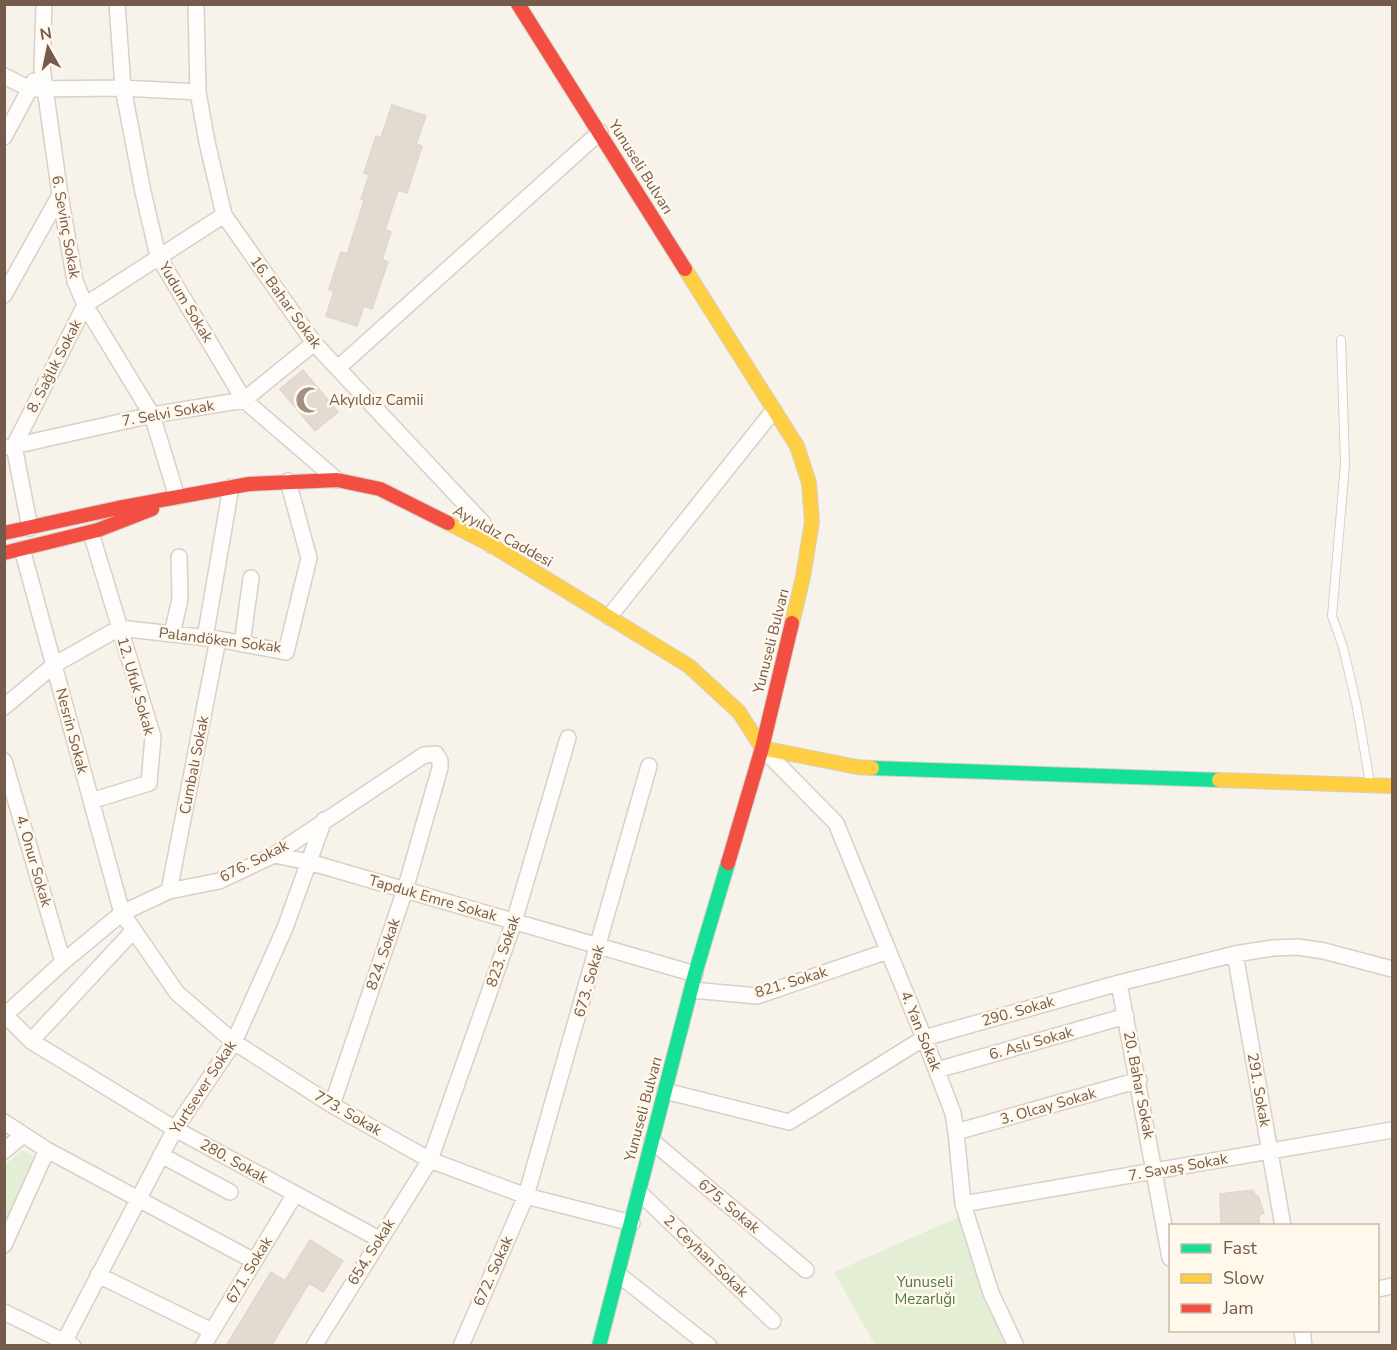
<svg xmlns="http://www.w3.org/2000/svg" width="1397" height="1350" font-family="'Nunito Sans',sans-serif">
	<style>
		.green { fill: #e3eed5 }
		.building { fill: #e3dbd2; stroke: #e0d6cc; stroke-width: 1.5 }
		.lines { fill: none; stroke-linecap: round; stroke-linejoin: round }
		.lane-casing { stroke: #d6d0c9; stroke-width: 10 }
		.street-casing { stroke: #d6d0c9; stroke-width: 18 }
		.fast-casing { stroke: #d6cfc6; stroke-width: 16 }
		.slow-casing { stroke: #d6cfc6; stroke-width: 16 }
		.jam-casing { stroke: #d6cfc6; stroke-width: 16 }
		.lane { stroke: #fefdfc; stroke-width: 8 }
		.street { stroke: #fefdfc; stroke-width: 15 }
		.fast { stroke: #16e098; stroke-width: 14 }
		.slow { stroke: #ffcf43; stroke-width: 14 }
		.jam { stroke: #f24e42; stroke-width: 14 }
		.labels { text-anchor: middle; stroke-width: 5; stroke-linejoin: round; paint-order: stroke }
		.street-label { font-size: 15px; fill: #745b4b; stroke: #fff8eb }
		.poi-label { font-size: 15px; fill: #745b4b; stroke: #fff8eb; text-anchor: start }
		.park-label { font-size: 15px; fill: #527943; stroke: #fff8eb }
	</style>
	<rect width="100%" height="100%" fill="#f7f3ea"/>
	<path class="green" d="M22,1150l13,7 -30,69v-61z
		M961,1216l24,87 24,42h-134l-41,-73z"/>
	<path class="building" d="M392,105l34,11 -10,28 6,2 -15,47 -9,-3 -13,40 6,2 -9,28 6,2 -16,47 -8,-3 -7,20 -31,-10 8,-25 -5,-2 12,-37 6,2 17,-53 -3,-2 8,-24 -5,-2 12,-37 5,2z
		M303,370l35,42 -23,19 -35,-42z
		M1253,1190l2,5 3,1 6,17 -5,2v8l-38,3 -1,-32z
		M310,1240l33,21 -20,31 -14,-9 -38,63h-45l45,-74 14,9z"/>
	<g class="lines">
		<defs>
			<path id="lane" d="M1341,340l4,124 -13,152 11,31 14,60 13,76"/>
			<path id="street" d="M44,4l-2,63 18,128 15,86 10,24 67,110 25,82
				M117,4l6,84 20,104 15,64 86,144 93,80
				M196,4l2,88 9,50 17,73 90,128 169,180 8,22
				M4,76l26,13 93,-1 75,4
				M4,137l30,-56
				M4,295l56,-100
				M338,368l262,-236
				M9,447l143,-32 92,-15 70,-57
				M30,528l-16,-82 71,-141 139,-90
				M22,549l100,364 55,80 57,49 98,63 98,55 96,36 106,27
				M609,617l165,-207
				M172,634l8,-35 -1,-42
				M205,638l26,-151
				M242,644l9,-66
				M4,707l50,-42 65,-37 99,11 68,13 23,-94 -21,-77
				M762,748l74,75 88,215 29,75 3,19 7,72 28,89 25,53
				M4,761l59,201
				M91,801l58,-18 4,-46 -62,-204
				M274,855l35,7 386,112
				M169,891l49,-252
				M1235,954l48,272
				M1119,983l51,275
				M692,990l65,6 131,-45
				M4,1014l27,27 144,88 204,110
				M4,1016l59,-54 59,-49 47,-22 50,-10 55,-26 150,-100 12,-1 4,7v7l-35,122 -73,215
				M31,1041l103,-111
				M937,1070l189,-54
				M665,1091l124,31 135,-84 195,-55 116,-29 38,-6 25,-1 26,4 68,18
				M4,1122l43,28 207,111
				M956,1132l183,-52
				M652,1141l154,129
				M4,1151l19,-16
				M161,1155l69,37
				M639,1192l134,129
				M963,1204l429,-74
				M4,1245l43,-95
				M618,1274l91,72
				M98,1275l114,56
				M1378,1289l14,-3
				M4,1312l69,34
				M1302,1330l2,16
				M62,1346l113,-217 59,-87 51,-114 39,-108
				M203,1346l92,-152
				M314,1346l116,-186 84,-238 54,-184
				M461,1346l65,-150 123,-430"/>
			<path id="fast" d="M872,768l347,12
				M599,1346l96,-372 33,-111"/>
			<path id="slow" d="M685,269l112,177 12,37 3,39 -9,55 -11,46
				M448,523l43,22 198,121 50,46 23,36 95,19 15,1
				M1219,780l173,6"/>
			<path id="jam" d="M518,4l167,265
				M4,533l114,-25 131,-24 88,-4 43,9 68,34
				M4,553l94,-23 54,-21
				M728,863l34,-115 30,-125"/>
		</defs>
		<use href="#lane" class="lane-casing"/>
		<use href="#street" class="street-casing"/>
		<use href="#fast" class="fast-casing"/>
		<use href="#slow" class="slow-casing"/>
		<use href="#jam" class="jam-casing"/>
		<use href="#lane" class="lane"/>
		<use href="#street" class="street"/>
		<use href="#fast" class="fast"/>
		<use href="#slow" class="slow"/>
		<use href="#jam" class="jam"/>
	</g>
	<defs>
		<symbol id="mosque-bare" viewBox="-9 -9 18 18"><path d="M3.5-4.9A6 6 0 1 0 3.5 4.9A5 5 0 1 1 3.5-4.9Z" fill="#a29083" stroke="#fff8eb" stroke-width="2.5" paint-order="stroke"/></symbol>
	</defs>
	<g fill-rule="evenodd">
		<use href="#mosque-bare" x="290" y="381" width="38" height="38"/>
	</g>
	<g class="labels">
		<g class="street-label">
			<text transform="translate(641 167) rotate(58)" y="5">Yunuseli Bulvarı</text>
			<text transform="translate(66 227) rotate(80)" y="5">6. Sevinç Sokak</text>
			<text transform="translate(186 302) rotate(59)" y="5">Yudum Sokak</text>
			<text transform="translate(286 302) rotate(54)" y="5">16. Bahar Sokak</text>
			<text transform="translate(54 366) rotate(-63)" y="5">8. Sağlık Sokak</text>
			<text transform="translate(168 413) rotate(-10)" y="5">7. Selvi Sokak</text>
			<text transform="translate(503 536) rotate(29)" y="5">Ayyıldız Caddesi</text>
			<text transform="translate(220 640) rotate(7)" y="5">Palandöken Sokak</text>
			<text transform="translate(771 641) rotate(-76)" y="5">Yunuseli Bulvarı</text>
			<text transform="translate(136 686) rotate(74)" y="5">12. Ufuk Sokak</text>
			<text transform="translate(72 731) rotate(75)" y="5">Nesrin Sokak</text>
			<text transform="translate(194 765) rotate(-79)" y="5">Cumbalı Sokak</text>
			<text transform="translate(34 861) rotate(74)" y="5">4. Onur Sokak</text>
			<text transform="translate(254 861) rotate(-27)" y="5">676. Sokak</text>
			<text transform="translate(433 898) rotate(16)" y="5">Tapduk Emre Sokak</text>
			<text transform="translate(503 951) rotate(-71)" y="5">823. Sokak</text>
			<text transform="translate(383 954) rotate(-71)" y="5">824. Sokak</text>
			<text transform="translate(589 981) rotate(-74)" y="5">673. Sokak</text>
			<text transform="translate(791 982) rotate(-17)" y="5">821. Sokak</text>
			<text transform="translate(1018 1011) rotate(-16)" y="5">290. Sokak</text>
			<text transform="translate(921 1031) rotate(68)" y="5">4. Yan Sokak</text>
			<text transform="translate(1031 1043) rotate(-16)" y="5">6. Aslı Sokak</text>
			<text transform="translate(1139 1085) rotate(79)" y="5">20. Bahar Sokak</text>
			<text transform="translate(203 1087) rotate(-57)" y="5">Yurtsever Sokak</text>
			<text transform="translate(1259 1090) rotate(80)" y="5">291. Sokak</text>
			<text transform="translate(1048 1106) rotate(-16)" y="5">3. Olcay Sokak</text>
			<text transform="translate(643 1109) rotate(-75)" y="5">Yunuseli Bulvarı</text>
			<text transform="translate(348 1113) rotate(30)" y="5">773. Sokak</text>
			<text transform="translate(234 1161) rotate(29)" y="5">280. Sokak</text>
			<text transform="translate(1178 1167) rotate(-10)" y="5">7. Savaş Sokak</text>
			<text transform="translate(729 1206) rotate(40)" y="5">675. Sokak</text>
			<text transform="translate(371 1252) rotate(-58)" y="5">654. Sokak</text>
			<text transform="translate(706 1256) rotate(44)" y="5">2. Ceyhan Sokak</text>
			<text transform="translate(249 1270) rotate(-59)" y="5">671. Sokak</text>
			<text transform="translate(493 1271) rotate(-66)" y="5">672. Sokak</text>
		</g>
		<g class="poi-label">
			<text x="329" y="405">Akyıldız Camii</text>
		</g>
		<g class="park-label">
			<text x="925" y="1287">Yunuseli<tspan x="925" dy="17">Mezarlığı</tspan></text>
		</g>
	</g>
	<rect width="1397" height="1350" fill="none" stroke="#745b4b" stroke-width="12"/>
	<rect x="1169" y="1224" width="210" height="108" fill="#fff8eb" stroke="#c7b9ab" stroke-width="1.5"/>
	<rect x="1181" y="1244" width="30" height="9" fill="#16e098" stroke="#c7b9ab" stroke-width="1.5"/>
	<text x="1223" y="1254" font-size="18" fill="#745b4b">Fast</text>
	<rect x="1181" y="1274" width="30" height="9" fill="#ffcf43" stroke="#c7b9ab" stroke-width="1.5"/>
	<text x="1223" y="1284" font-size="18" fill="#745b4b">Slow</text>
	<rect x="1181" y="1304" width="30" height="9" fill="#f24e42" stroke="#c7b9ab" stroke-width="1.5"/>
	<text x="1223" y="1314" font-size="18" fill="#745b4b">Jam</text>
	<g transform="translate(48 48) rotate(351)" stroke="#fff8eb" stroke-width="4.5" paint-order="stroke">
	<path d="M0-4.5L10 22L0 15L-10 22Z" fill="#745b4b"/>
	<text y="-9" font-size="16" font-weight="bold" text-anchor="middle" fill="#745b4b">N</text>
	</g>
</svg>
